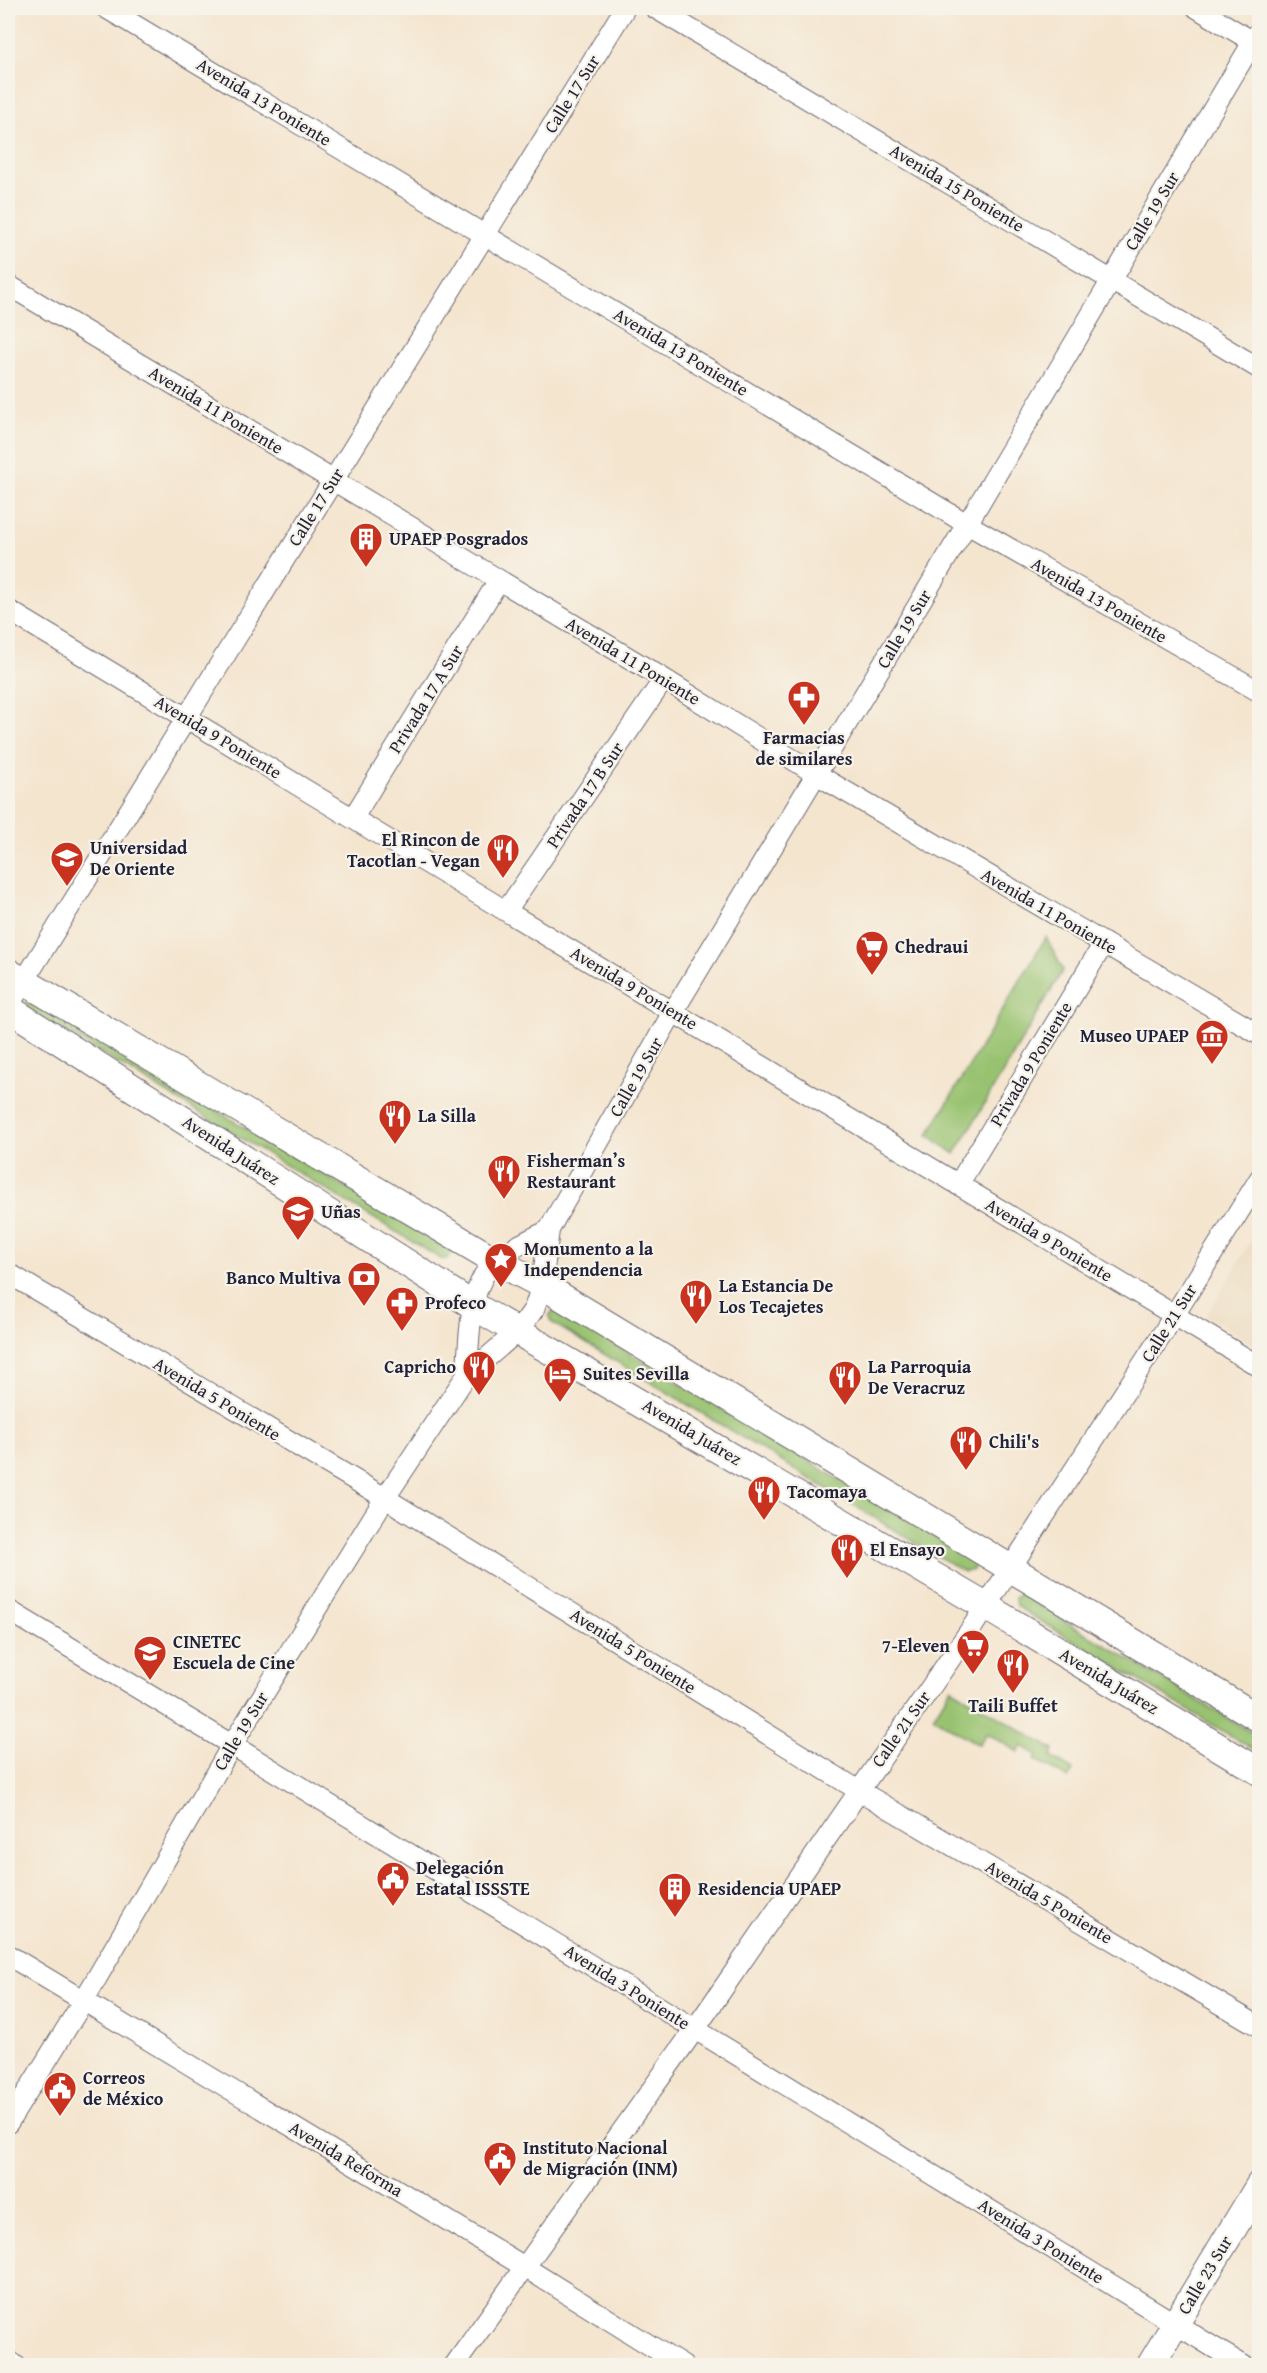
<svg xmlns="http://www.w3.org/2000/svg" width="1267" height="2373" font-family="'Gentium Book Plus',serif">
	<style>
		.built { fill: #ebd8ba }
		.green { fill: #98c26f; stroke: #5d7255; stroke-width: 1.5 }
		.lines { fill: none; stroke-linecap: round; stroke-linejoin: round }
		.minor-casing { stroke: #6c666f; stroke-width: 22 }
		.secondary-casing { stroke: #6c666f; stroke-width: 29 }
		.minor { stroke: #fff; stroke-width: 20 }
		.secondary { stroke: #fff; stroke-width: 27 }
		.labels { text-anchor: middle; stroke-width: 4.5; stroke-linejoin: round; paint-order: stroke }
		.street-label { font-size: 18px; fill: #22223b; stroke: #f7f3e8 }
		.poi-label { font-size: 18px; font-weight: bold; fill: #22223b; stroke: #f7f3e8; text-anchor: start }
	</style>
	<rect width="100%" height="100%" fill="#f7f3e8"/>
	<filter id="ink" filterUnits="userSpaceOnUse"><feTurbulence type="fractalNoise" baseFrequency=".0167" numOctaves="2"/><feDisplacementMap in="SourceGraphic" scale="12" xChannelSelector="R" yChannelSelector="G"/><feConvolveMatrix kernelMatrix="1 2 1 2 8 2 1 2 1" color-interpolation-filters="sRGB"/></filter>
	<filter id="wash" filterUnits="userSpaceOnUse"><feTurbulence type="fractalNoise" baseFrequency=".008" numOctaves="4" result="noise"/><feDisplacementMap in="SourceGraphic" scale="24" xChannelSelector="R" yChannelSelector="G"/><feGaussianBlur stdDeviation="1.35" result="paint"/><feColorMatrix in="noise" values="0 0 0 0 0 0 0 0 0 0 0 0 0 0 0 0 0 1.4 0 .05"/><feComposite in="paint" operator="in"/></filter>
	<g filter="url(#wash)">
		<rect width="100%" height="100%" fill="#f4e5cf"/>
		<path class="built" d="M1259,1228v119l-53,-31z"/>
		<path class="green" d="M1046,937l17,33 -108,184 -27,-19z
			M28,999l423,251v4l-5,5h-5l-413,-250 -2,-4z
			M553,1311h6l414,249 2,5 -2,5 -9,2 -413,-250 -2,-6z
			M1020,1594l239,143v16l-243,-147 -1,-8z
			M951,1688l103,62 -3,7 22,13 -5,9 -33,-20 2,-4 -15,-9 -4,6 -31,-19 -8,12 -46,-28z"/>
	</g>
	<g filter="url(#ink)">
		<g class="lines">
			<defs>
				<path id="minor" d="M106,8l861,516 293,168
					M655,8l605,361
					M1197,8l63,38
					M8,285l656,394 152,95 444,261
					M8,610l1252,757
					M353,818l146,-238
					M506,911l158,-232
					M8,1007l617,-999
					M958,1185l146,-242
					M8,1273l377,225 473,292 402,237
					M466,1376c5,-37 0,-89 30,-116 15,-13 36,-21 53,-30
					M8,1610l224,135 1012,621
					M8,1955l515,311 160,100
					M8,2123l76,-123 148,-255 153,-247 81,-122 53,-46 15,-21 8,-24 7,-55 8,-15 116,-203 294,-488 293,-494
					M8,2360l8,6
					M454,2366l241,-337 278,-403 190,-293 97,-155"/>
				<path id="secondary" d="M8,972l488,289 46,24 718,434
					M8,1008l466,298 511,300 275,166
					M1150,2366l110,-182"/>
			</defs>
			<use href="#minor" class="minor-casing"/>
			<use href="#secondary" class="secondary-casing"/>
			<use href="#minor" class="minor"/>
			<use href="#secondary" class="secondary"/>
		</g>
	</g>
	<defs>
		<symbol id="building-pin" viewBox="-11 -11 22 30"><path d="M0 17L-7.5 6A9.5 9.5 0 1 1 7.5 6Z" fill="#c8321e" stroke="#f7f3e8"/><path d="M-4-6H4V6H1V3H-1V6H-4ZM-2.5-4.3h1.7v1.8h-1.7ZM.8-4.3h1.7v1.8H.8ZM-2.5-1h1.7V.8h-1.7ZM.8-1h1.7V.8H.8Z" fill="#fff"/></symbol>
		<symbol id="pharmacy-pin" viewBox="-11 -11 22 30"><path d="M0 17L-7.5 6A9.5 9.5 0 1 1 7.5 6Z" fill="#c8321e" stroke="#f7f3e8"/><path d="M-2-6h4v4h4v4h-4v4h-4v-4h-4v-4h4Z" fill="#fff"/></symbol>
		<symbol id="restaurant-pin" viewBox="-11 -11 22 30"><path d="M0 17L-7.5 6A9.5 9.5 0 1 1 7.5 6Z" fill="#c8321e" stroke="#f7f3e8"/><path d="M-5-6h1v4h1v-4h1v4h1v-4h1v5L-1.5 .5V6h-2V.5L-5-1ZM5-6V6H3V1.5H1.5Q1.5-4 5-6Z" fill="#fff"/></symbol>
		<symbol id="university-pin" viewBox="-11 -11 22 30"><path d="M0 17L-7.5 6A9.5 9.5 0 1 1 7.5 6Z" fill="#c8321e" stroke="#f7f3e8"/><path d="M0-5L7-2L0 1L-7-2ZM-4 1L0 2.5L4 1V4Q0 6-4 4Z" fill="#fff"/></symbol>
		<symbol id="supermarket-pin" viewBox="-11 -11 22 30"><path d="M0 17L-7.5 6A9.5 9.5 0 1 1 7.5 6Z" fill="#c8321e" stroke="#f7f3e8"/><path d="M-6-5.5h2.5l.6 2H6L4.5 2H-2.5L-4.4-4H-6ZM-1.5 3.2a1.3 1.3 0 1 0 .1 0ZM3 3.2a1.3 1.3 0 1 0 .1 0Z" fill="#fff"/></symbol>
		<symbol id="museum-pin" viewBox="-11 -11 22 30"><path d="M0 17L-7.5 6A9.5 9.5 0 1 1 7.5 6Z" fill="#c8321e" stroke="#f7f3e8"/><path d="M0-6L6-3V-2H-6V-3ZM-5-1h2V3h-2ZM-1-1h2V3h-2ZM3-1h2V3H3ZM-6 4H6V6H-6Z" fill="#fff"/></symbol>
		<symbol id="school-pin" viewBox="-11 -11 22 30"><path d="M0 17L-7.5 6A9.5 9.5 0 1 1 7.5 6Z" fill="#c8321e" stroke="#f7f3e8"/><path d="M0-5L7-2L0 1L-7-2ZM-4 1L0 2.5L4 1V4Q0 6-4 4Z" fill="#fff"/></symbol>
		<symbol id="sight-pin" viewBox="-11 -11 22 30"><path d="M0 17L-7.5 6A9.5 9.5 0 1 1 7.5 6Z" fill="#c8321e" stroke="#f7f3e8"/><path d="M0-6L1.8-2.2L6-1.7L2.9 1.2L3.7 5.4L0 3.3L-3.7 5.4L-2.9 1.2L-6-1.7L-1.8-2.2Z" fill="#fff"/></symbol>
		<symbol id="bank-pin" viewBox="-11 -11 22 30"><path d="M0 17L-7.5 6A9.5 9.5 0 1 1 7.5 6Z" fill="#c8321e" stroke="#f7f3e8"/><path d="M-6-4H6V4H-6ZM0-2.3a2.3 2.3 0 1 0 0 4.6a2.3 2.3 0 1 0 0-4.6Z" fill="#fff"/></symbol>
		<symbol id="hotel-pin" viewBox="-11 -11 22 30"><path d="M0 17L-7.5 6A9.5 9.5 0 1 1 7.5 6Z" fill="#c8321e" stroke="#f7f3e8"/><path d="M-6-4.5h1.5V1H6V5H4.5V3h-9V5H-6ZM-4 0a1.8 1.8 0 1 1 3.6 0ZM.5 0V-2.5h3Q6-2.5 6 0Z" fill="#fff"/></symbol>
		<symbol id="civic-pin" viewBox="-11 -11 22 30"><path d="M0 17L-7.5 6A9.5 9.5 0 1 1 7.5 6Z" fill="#c8321e" stroke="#f7f3e8"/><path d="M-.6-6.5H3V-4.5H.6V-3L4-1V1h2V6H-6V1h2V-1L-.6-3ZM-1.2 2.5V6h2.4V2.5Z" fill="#fff"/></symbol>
	</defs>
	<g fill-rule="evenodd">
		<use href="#building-pin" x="347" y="520" width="38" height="52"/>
		<use href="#pharmacy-pin" x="785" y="678" width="38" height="52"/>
		<use href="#restaurant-pin" x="484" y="831" width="38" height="52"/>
		<use href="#university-pin" x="48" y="839" width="38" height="52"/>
		<use href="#supermarket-pin" x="853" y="928" width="38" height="52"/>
		<use href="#museum-pin" x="1193" y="1017" width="38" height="52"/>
		<use href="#restaurant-pin" x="376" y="1097" width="38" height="52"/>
		<use href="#restaurant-pin" x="485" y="1152" width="38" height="52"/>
		<use href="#school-pin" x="279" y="1193" width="38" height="52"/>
		<use href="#sight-pin" x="482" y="1240" width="38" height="52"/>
		<use href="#bank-pin" x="345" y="1259" width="38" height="52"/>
		<use href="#restaurant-pin" x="677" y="1277" width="38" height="52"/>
		<use href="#pharmacy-pin" x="383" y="1284" width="38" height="52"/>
		<use href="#restaurant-pin" x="460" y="1348" width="38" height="52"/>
		<use href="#hotel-pin" x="541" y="1355" width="38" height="52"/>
		<use href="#restaurant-pin" x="826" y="1358" width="38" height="52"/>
		<use href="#restaurant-pin" x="947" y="1423" width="38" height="52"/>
		<use href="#restaurant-pin" x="745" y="1473" width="38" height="52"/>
		<use href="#restaurant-pin" x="828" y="1531" width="38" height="52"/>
		<use href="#supermarket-pin" x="954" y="1627" width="38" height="52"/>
		<use href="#university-pin" x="131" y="1633" width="38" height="52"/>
		<use href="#restaurant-pin" x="994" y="1646" width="38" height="52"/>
		<use href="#civic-pin" x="374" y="1859" width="38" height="52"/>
		<use href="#building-pin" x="656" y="1870" width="38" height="52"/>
		<use href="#civic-pin" x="41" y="2069" width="38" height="52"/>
		<use href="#civic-pin" x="481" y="2139" width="38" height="52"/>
	</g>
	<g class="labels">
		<g class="street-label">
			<text transform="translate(572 94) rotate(-58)" y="6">Calle 17 Sur</text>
			<text transform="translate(264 102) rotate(31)" y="6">Avenida 13 Poniente</text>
			<text transform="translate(957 188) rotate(31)" y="6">Avenida 15 Poniente</text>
			<text transform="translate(1152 211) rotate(-59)" y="6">Calle 19 Sur</text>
			<text transform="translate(681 352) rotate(31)" y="6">Avenida 13 Poniente</text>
			<text transform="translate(216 410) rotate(31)" y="6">Avenida 11 Poniente</text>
			<text transform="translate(316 507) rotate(-58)" y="6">Calle 17 Sur</text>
			<text transform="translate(1099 600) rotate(30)" y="6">Avenida 13 Poniente</text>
			<text transform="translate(904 629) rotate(-59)" y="6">Calle 19 Sur</text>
			<text transform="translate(633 661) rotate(31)" y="6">Avenida 11 Poniente</text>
			<text transform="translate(426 699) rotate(-58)" y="6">Privada 17 A Sur</text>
			<text transform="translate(218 737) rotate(31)" y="6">Avenida 9 Poniente</text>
			<text transform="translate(585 795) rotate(-56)" y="6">Privada 17 B Sur</text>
			<text transform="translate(1049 911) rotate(30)" y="6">Avenida 11 Poniente</text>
			<text transform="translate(634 988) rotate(31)" y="6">Avenida 9 Poniente</text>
			<text transform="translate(1031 1064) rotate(-59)" y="6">Privada 9 Poniente</text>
			<text transform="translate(636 1077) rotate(-60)" y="6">Calle 19 Sur</text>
			<text transform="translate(231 1150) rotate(33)" y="6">Avenida Juárez</text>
			<text transform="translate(1049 1240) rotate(31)" y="6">Avenida 9 Poniente</text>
			<text transform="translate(1169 1323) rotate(-58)" y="6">Calle 21 Sur</text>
			<text transform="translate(217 1399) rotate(31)" y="6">Avenida 5 Poniente</text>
			<text transform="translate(692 1432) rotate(31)" y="6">Avenida Juárez</text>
			<text transform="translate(633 1651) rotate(32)" y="6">Avenida 5 Poniente</text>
			<text transform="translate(1109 1681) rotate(31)" y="6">Avenida Juárez</text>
			<text transform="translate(901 1729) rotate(-55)" y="6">Calle 21 Sur</text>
			<text transform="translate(241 1731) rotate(-59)" y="6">Calle 19 Sur</text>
			<text transform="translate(1049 1902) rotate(31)" y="6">Avenida 5 Poniente</text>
			<text transform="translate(627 1987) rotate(32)" y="6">Avenida 3 Poniente</text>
			<text transform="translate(346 2159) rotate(31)" y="6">Avenida Reforma</text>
			<text transform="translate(1041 2241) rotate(32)" y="6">Avenida 3 Poniente</text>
			<text transform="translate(1205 2275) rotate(-59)" y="6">Calle 23 Sur</text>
		</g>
		<g class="poi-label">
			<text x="389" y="545">UPAEP Posgrados</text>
			<text x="804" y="744" text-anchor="middle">Farmacias<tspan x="804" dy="21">de similares</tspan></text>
			<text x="480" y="846" text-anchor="end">El Rincon de<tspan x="480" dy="21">Tacotlan - Vegan</tspan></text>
			<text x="90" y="854">Universidad<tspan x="90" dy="21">De Oriente</tspan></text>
			<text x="895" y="953">Chedraui</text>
			<text x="1189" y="1042" text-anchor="end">Museo UPAEP</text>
			<text x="418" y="1122">La Silla</text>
			<text x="527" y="1167">Fisherman’s<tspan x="527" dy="21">Restaurant</tspan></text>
			<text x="321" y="1218">Uñas</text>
			<text x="524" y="1255">Monumento a la<tspan x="524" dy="21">Independencia</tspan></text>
			<text x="341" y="1284" text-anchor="end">Banco Multiva</text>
			<text x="719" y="1292">La Estancia De<tspan x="719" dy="21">Los Tecajetes</tspan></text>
			<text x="425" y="1309">Profeco</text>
			<text x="456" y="1373" text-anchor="end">Capricho</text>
			<text x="868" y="1373">La Parroquia<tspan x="868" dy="21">De Veracruz</tspan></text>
			<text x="583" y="1380">Suites Sevilla</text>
			<text x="989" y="1448">Chili's</text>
			<text x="787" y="1498">Tacomaya</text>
			<text x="870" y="1556">El Ensayo</text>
			<text x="173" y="1648">CINETEC<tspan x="173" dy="21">Escuela de Cine</tspan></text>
			<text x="950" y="1652" text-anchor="end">7-Eleven</text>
			<text x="1013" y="1712" text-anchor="middle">Taili Buffet</text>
			<text x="416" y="1874">Delegación<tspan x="416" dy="21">Estatal ISSSTE</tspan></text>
			<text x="698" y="1895">Residencia UPAEP</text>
			<text x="83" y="2084">Correos<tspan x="83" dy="21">de México</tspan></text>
			<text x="523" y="2154">Instituto Nacional<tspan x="523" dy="21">de Migración (INM)</tspan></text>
		</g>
	</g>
	<rect width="1267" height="2373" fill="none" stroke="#f7f3e8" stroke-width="30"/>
</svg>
